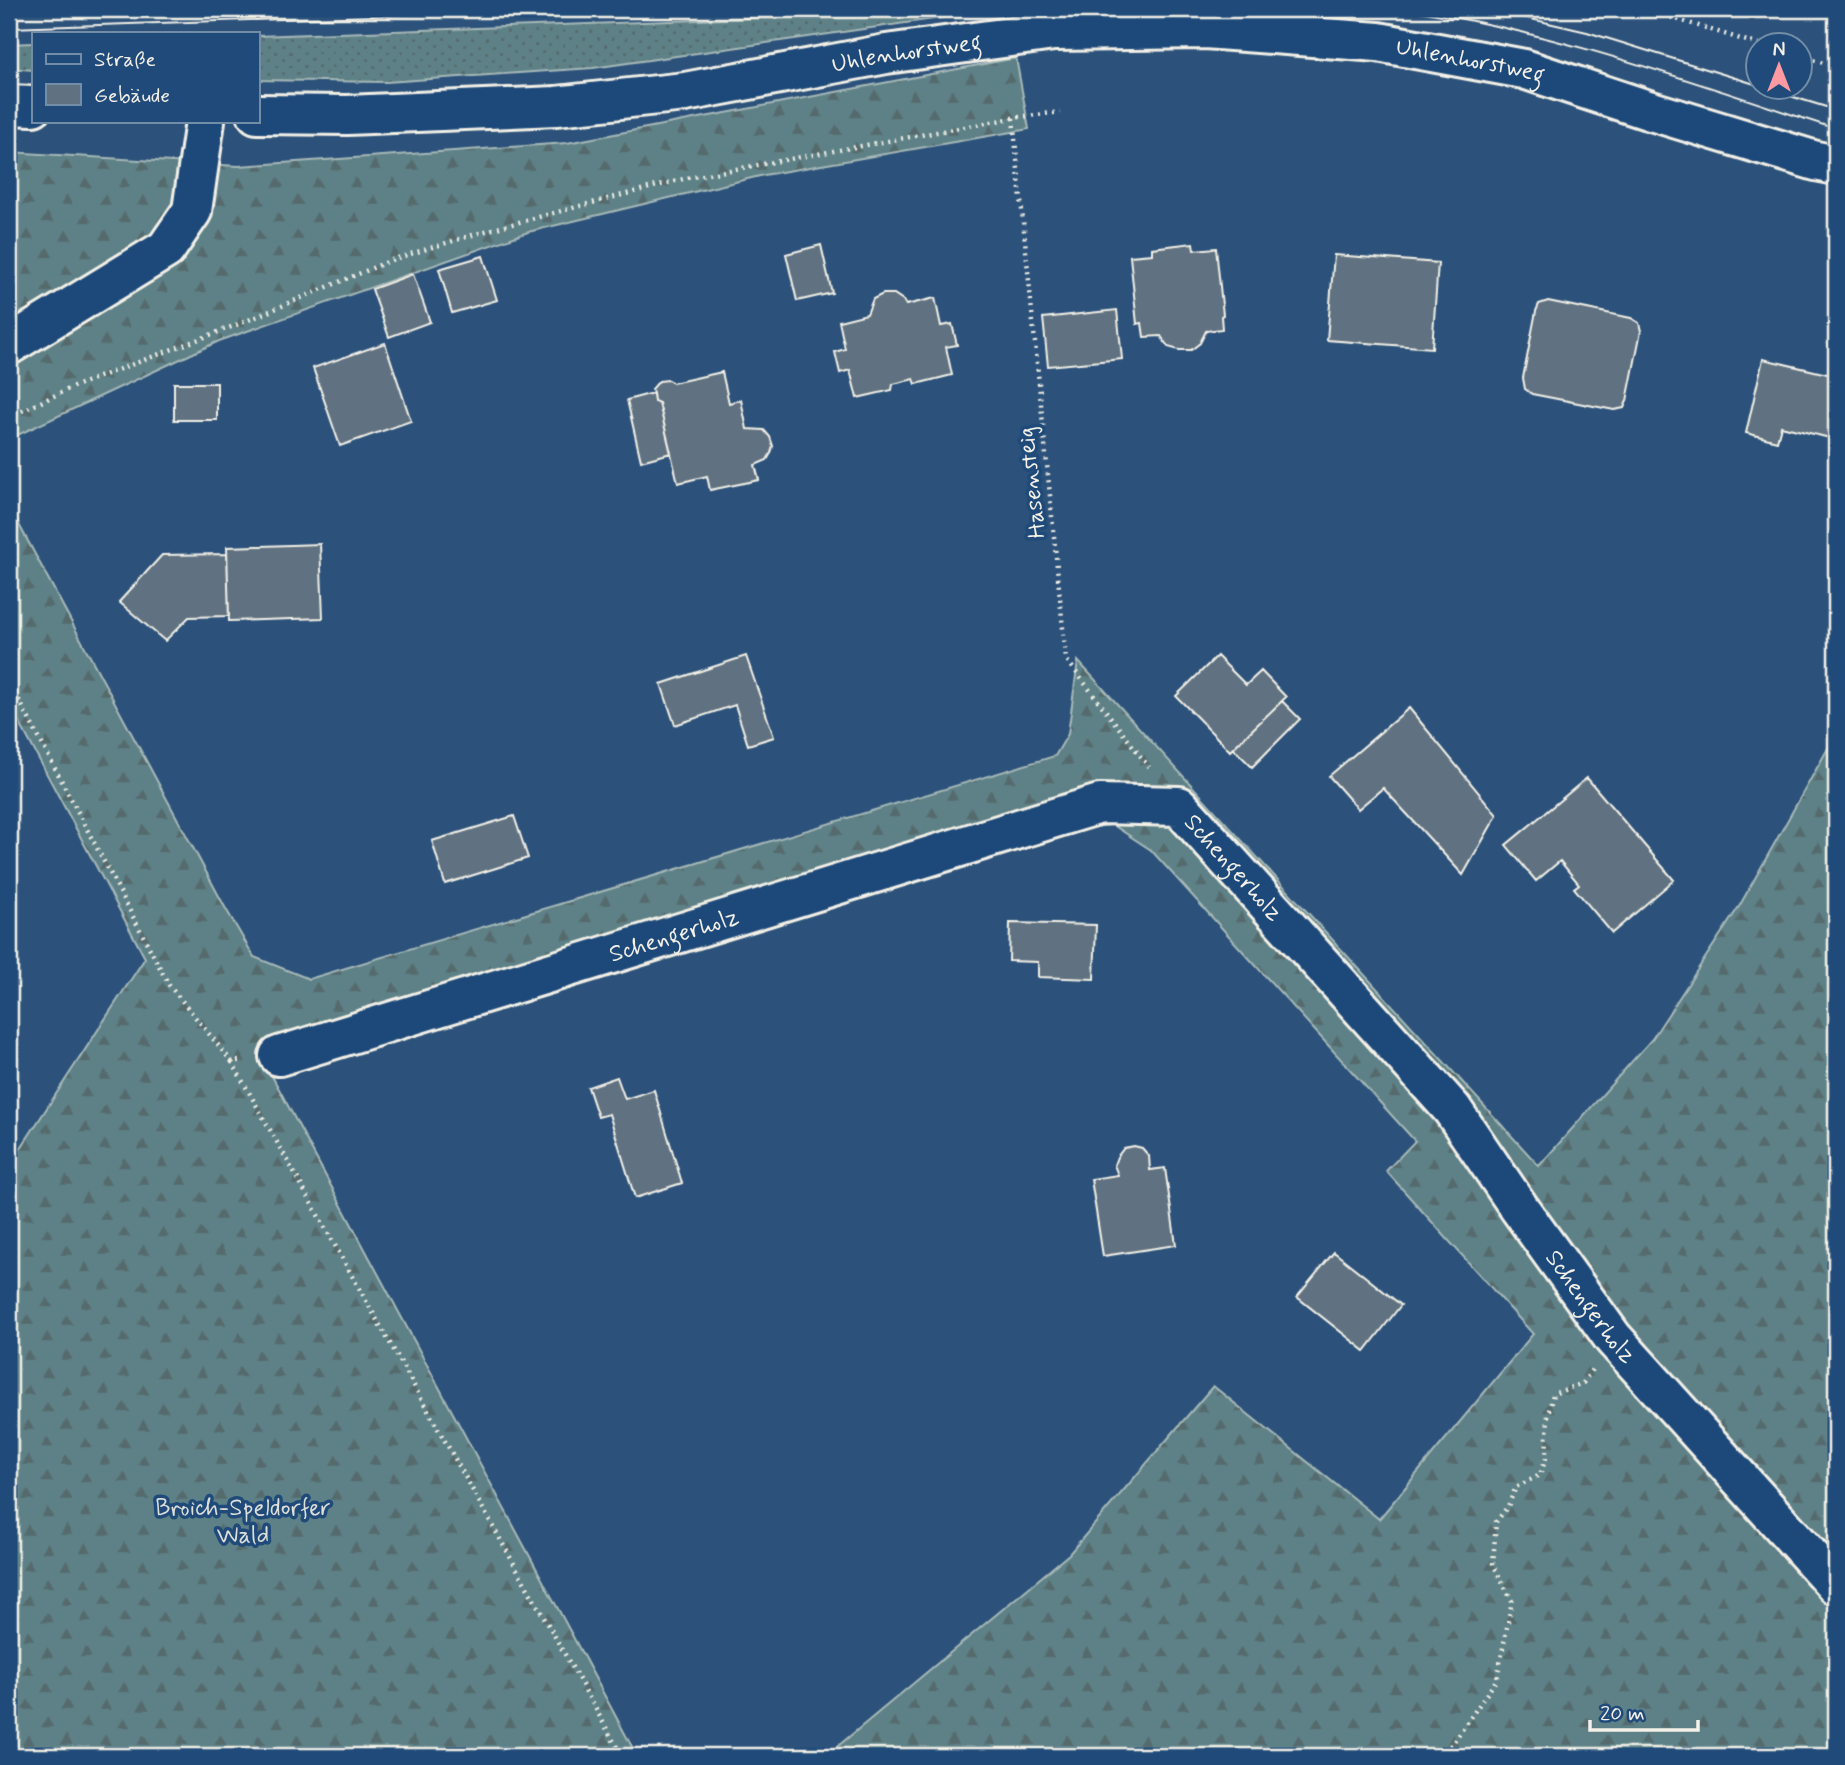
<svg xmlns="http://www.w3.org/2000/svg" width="1845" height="1765" font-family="Mynerve,sans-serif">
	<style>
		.grass { fill: url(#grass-dots); stroke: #a8b9b8; stroke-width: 2 }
		.forest { fill: url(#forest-firs); stroke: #a8b9b8; stroke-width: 2 }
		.building { fill: #607281; stroke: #f4f1e8; stroke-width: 2 }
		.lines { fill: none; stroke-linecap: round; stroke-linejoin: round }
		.minor-casing { stroke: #f4f1e8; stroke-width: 44 }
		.major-casing { stroke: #f4f1e8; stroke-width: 44 }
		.path { stroke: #f4f1e8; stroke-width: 4.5; stroke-dasharray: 2 5; stroke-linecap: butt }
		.minor { stroke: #1f4a7a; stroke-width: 38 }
		.major { stroke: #1f4a7a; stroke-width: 38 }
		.tram { stroke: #f4f1e8; stroke-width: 2 }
		.labels { text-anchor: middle; stroke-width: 7; stroke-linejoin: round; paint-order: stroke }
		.street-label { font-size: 24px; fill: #f4f1e8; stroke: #1f4a7a }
		.park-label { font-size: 24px; fill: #dde0d9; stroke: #1f4a7a }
	</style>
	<defs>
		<pattern id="grass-dots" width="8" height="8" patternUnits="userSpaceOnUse" patternTransform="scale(1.75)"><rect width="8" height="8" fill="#5d8187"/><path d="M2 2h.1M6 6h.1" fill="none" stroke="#556a6d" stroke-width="1.8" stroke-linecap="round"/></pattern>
		<pattern id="forest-firs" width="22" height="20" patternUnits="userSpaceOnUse" patternTransform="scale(1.75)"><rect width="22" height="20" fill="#5d8187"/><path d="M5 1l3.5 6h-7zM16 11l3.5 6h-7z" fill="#556a6d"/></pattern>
	</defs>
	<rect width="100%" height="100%" fill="#2c527b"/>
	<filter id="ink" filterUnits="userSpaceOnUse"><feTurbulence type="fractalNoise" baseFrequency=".0143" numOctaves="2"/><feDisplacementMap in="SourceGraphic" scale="14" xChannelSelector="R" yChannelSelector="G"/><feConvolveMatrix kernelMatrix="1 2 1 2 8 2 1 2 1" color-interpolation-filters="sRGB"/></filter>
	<g filter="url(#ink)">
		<path class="grass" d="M1003,9l-410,59 -207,14 -129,-2v-44z
			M33,43v27l-24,-2v-24z"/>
		<path class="forest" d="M1016,58l13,71 -265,46 -236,57 -309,109 -210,98v-287l229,14 329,-23z
			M9,506l217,403 28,48 55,22 746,-223 13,-22 10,-73 461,505 113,-127 88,-134 96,-171v1022h-1010l243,-202 144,-168 166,133 154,-185 -147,-163 29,-30 -264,-291 -38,-25 -31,3 -810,248 365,680h-628v-590l136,-208 -136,-255z"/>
		<path class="building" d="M1193,243l1,7 22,-2 7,67 -2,1 1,13 -16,2 -6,12 -9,7h-12l-11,-3 -7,-11 -17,1 -2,-14 -5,1 -7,-68 22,-2v-6z
			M821,245l11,48 -35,8 -11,-47z
			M1334,255l104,8 -6,85 -105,-8z
			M483,256l14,44 -45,13 -13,-44z
			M413,274l17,48 -41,15 -17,-48z
			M883,294h11l9,6 3,5 29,-7 6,28 11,-2 5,21 -11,2 6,28 -36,9 -2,-5 -21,5 -1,6 -35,8 -7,-28 -10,3 -5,-21 10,-3 -6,-28 28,-7 6,-15z
			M1548,301l83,17 8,5 2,8 -14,70 -3,7 -10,2 -82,-16 -7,-5 -2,-11 13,-67 3,-7z
			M1117,310l5,49 -74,7 -5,-48z
			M385,343l26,78 -71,25 -27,-78z
			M1763,359l73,17v52l-2,11 -53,-13 -4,15 -31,-8z
			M722,372l7,31 12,-3 6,29 17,1 6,7 3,9 -2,7 -4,7 -12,5 4,15 -49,10 -3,-14 -29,7 -19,-80 -5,-2 -2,-12 7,-8 9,-1 5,3z
			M174,383h43v37h-43z
			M653,393l1,8 5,2 12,50 -30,8 -14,-61z
			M320,544l3,74 -94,3 -2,-74z
			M227,554l2,62 -40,1 -24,24 -46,-39 43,-47z
			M746,656l28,81 -26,8 -13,-40 -60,20 -14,-41z
			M1217,656l29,29 15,-14 25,26 -56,54 -54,-55z
			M1282,701l18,18 -48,48 -19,-19z
			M1409,708l88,107 -34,60 -80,-87 -25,21 -29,-33z
			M1587,778l87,102 -62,53 -38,-45 5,-4 -19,-23 -24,20 -30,-36z
			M514,816l14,42 -83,26 -13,-43z
			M1010,923l86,2 -2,54 -56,-2v-15l-29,-1z
			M617,1077l8,22 29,-9 28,93 -47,15 -26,-84 -11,3 -10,-30z
			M1134,1146l8,2 7,8 1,14 15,-2 11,77 -73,11 -12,-77 27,-4 -4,-10 3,-8 7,-9z
			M1334,1252l67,53 -36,46 -68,-54z"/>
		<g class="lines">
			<defs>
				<g id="minor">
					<path d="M9,345l157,-96 26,-38 13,-90"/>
					<path id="s1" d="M279,1056l821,-252 79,2 273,303 68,100 93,129 223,247"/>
				</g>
				<g id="major">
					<path d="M9,105l24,1"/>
					<path id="s2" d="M257,114l90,1 209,-9 129,-14 201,-38 168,-23 151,-2 173,13 146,27 124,41 168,51 20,4"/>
				</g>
			</defs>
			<use href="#minor" class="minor-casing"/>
			<use href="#major" class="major-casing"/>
			<path class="path" d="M1644,9l119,37
				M1800,57l36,9
				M1013,118l53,541 83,108
				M9,417l66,-31 164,-62 155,-65 95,-29 198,-52 326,-60 47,-6
				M9,681l160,304 63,77 11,-2
				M232,1062l390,694
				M1440,1756l12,-12 45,-65 15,-78 -19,-37 3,-42 12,-16 8,-19 24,-12 6,-17 2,-43 5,-21 30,-11 10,-15"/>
			<use href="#minor" class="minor"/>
			<use href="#major" class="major"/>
			<path class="tram" d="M9,9h9
				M1406,9c148,22 289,74 430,120
				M1488,9l99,23 171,53
				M9,28l575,-19
				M1764,88l72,22"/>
		</g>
	</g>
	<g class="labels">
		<g class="street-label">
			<text dy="8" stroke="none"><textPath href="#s2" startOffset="654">Uhlenhorstweg</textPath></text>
			<text dy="8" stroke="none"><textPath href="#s2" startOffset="1222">Uhlenhorstweg</textPath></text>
			<text transform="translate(1031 483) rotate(-96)" y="8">Hasensteig</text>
			<text dy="8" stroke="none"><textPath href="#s1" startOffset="1020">Schengerholz</textPath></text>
			<text dy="8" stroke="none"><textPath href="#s1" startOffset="413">Schengerholz</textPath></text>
			<text dy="8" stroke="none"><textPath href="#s1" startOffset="1587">Schengerholz</textPath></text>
		</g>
		<g class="park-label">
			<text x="243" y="1515">Broich-Speldorfer<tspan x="243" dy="28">Wald</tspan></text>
		</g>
	</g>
	<rect width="1845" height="1765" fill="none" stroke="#1f4a7a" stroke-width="35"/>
	<rect x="18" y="18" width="1810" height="1730" fill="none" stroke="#f4f1e8" stroke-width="2.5" filter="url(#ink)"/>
	<rect x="32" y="32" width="228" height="91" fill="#1f4a7a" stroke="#748da6" stroke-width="2"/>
	<rect x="46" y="54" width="35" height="10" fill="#1f4a7a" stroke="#748da6" stroke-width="2"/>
	<text x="94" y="66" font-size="21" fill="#f4f1e8">Straße</text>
	<rect x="46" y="84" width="35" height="21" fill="#607281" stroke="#748da6" stroke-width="2"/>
	<text x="94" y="102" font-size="21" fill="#f4f1e8">Gebäude</text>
	<g transform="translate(1779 66)"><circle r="33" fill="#1f4a7a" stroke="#748da6" stroke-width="2"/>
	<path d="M0-5L12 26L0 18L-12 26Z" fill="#ff9aa2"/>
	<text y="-10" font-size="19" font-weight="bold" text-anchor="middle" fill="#f4f1e8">N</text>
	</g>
	<path d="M1590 1720v10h108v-10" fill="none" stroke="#f4f1e8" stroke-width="3.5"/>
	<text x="1600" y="1720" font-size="21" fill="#f4f1e8" stroke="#1f4a7a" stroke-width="5" paint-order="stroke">20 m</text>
</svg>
